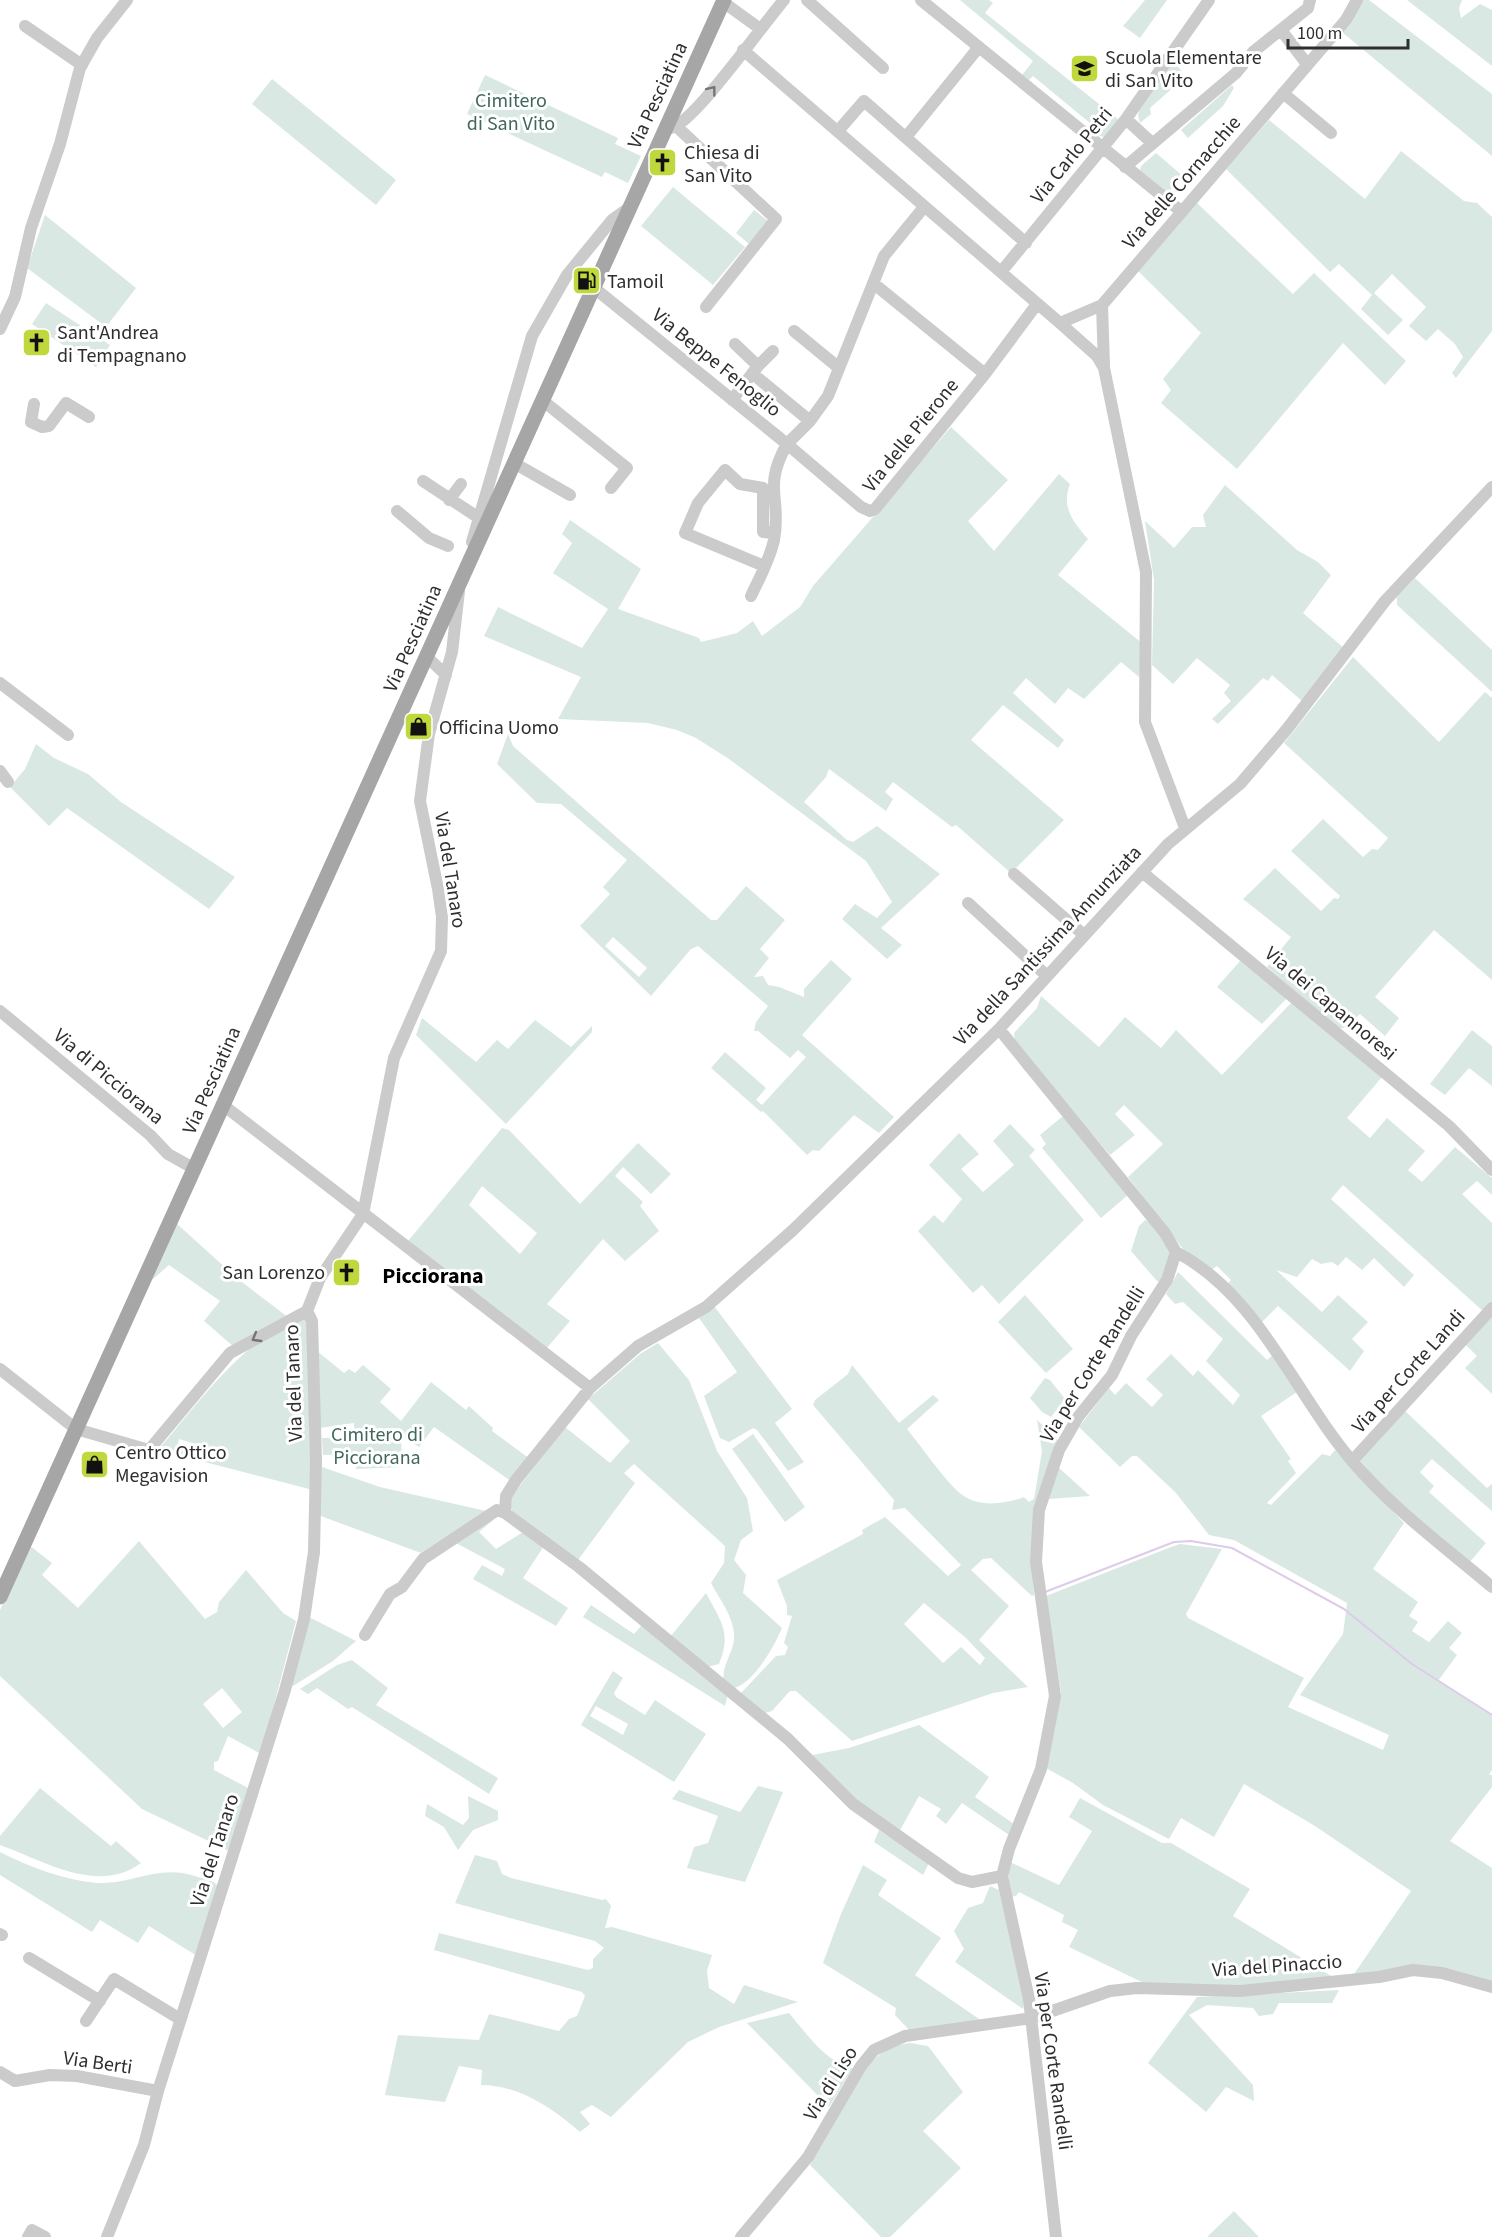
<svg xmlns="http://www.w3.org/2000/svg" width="1492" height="2237" font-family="'Source Sans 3',sans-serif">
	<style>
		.green { fill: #dae8e4; fill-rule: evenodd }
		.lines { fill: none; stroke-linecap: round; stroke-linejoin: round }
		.stream { stroke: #decbe9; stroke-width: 2 }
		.minor { stroke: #cbcbcb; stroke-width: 12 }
		.major { stroke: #a6a6a6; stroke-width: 15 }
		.oneway { stroke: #757575 }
		.labels { text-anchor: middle; stroke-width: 6; stroke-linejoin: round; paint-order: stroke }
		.poi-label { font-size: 20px; fill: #2e2e2e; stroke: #fff; text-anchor: start }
		.street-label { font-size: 20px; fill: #2e2e2e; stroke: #fff }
		.park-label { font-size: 20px; fill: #3f675d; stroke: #fff }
		.quarter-label { font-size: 22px; font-weight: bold; fill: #000; stroke: #fff }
	</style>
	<rect width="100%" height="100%" fill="#fff"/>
	<path class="green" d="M960,0h29l4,3 -8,10 134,107 -15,17 -12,-3 4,-6 -63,-52 -4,4 -7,-5 11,-14z
		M1145,0h22l-27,38 -17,-12z
		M1361,0h8l123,94v62l-149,-123 8,-9z
		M1407,0h55l-3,8 2,10 19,-14 12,6v56z
		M1174,60l11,17 -35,31 1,6 -11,9 -2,-8 2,-7z
		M485,75l133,63 -3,6 26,12 -13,27 -23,-11 -3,5 -135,-63z
		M272,79l124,101 -20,25 -124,-101z
		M1232,85l2,3 -11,18 -35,32 -7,-8z
		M1269,120l96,79 36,-48 63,50 13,2 15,14v114l-36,47 -4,-5 11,-16 -8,-13 -17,-15 -12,12 -17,-15 17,-19 -34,-33 -18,19 29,27 -15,15 -27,-26 11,-14 -33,-31 -9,8 -104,-103z
		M1156,153l28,24 -17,16 -27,-23 1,-4z
		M673,187l72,60 -32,38 -72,-59z
		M1197,203l96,91 21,-21 92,88 -21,24 -42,-42 -106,126 -76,-66 10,-13 -8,-11 38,-46 -63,-62z
		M754,210l14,11 -19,23 -13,-11z
		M45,215l91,73 -30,39 -79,-59z
		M46,303l64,42 -14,22 -64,-43z
		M951,427l57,53 -40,41 26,30 65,-77 11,10c-9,23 3,38 18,55l-30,36 85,69 -4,33 -18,-15 -37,37 -16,-11 -13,16 -29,-26 -13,15 51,47 -6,8 -55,-43 -32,35 93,80 -53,53 -55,-48 -4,2 -59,-45 -8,10 8,7 -7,12 -57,-42 -3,8 -22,25 43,38 6,2 24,-16 63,48 -59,54 21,17 -15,14 -45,-40 13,-15 22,14 15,-16 -26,-41 -137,-102 -33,-21 -19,-8 -29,-7 -90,-4 23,-42 -97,-41 14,-29 84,41 26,-39 -55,-36 19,-30 -10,-9 8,-14 71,49 -23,40 81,29 2,4 36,-9 16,-12 9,15 38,-29 13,-21z
		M1225,485l72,65 21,12 13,13 -28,38 41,35 -42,53 -30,-26 -4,6 -5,-3 -45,46 -6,-5 19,-18 -7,-8 6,-8 -33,-27 -24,26 -21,-19 2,-85 -9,-59 29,27 18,-21h14l-3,-12z
		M1415,578l77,72v42l-95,-87v-8z
		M1353,657l86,85 46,-50 7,6v282l-58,-50 -59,67 24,21 -14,18 -25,-22 -13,13 -8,2 -72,-62 24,-30 -48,-38 32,-31 46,43 13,-13 4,1 2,-3 -49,-45 32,-32 40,38 9,-8 6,1 10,-12 -104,-95z
		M508,734l5,12 198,174h6l29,-34 39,34 -25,29 9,9 -15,19 9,-1 5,9 11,2 25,10v-8l27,-29 21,19 -50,56 92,82 -15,16 -25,-18 -35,36 -6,-1 -6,5 -44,-44 -2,1 -50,-44 14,-16 41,36 -10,12 6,5 44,-48 -8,-7 -8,8 -32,-27h-4l2,-9 12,-16 -70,-60 -7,3 -40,47 -71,-70 30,-32 -7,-7 24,-27 -66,-56 -24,-1 -40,-39zM613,937l34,31 -8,9 -34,-31z
		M36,744l18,14 34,16 33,28 114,75 -26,32 -142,-101 -18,18 -39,-39 15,-18z
		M1240,961l47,37 -25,26 -45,-37z
		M1041,996l58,51 26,-30 36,31 15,-18 46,45 70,-73 90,75 -35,41 23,20 17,-20 38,33 -17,19 14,12 33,-35 37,31v17l-15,-14 -15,13 30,29v82l-7,8 -142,-128 -12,14 83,76 -10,12 -30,-29 -12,12 -16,-13 -8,9 -6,-4 -11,2 -9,-5 -15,18 -21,-7 46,42 16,-17 30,27 -16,17 12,12 -14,20 -72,-65 -17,17 -35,-37 5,-6 -14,-14 -6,4 -28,-21 -55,-72 35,-33 -39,-39 -9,9 20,21 -25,20 -89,-104 -6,-9 -1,-9 23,-25z
		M422,1018l54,44 21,-22 11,9 27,-29 36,27 21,-21v6l-86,92 -90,-89z
		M1472,1030l20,16v40l-23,-18 -24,27 -15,-11z
		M1063,1116l65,79 -27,23 -59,-70 4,-4 -6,-9z
		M1010,1124l25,26 -6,6 55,64 -85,84 -17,-19 -9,8 -55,-62 16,-16 9,8 19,-24 -33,-34 30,-32 20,21 -18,15 22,23 31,-27 -21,-24z
		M502,1128l7,2 71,74 58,-61 33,31 -20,20 -28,-27 -8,9 28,26 -3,4 19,25 -34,30 -22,-22 -56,65 23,17 -24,28 -138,-108zM482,1186l55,47 -17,21 -51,-49z
		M1145,1220l7,2 20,29 -11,31 -4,-1 -26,-30 8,-25z
		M176,1223l62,56 51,39 -55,29 -30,-26 16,-20 -51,-36 -17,15z
		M1178,1272l89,88 7,-6 23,38 -36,24 30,43 -3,2 8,12 -29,30 4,2 51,-51 8,2 5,-6 69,73 -31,46 45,33 -9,14 9,6 -6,9 17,11 19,-21 14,12 -13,15 8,7 -19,26 54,35v54l-3,5h3v12l-42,54 42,27v114l-45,-11 -93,3 57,-83 -96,-65 -71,-42 -30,53 -33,-19 -12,21 -66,-34 -30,-22 -27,-15 15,-75 -15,-97 125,-49 9,-3 42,5 -36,65 2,4 116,60 -16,29 95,43 6,-15 -89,-40 43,-61 4,-31 -113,-63 -25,-5 -33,-42 -39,-37h-5l-12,11 -41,-40 30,-39 6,7 11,-12 26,24 11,-12 -17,-16 25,-25 22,22 5,-6 35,35 7,-10 -34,-34 17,-22 -40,-37 -8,2 -9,-10z
		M1025,1295l48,54 -27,24 -48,-51z
		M714,1306l78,103 -17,14 29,39 -16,9 -31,-41 -4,-2 -24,14 -9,-4 -16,-42 33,-24 -38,-54z
		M1492,1315v79l-27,-26 12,-12 -11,-11z
		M307,1318l6,172 -155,-40c36,-41 93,-123 149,-132zM179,1439l46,14 -2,9 -46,-13z
		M658,1343l31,37 28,71 30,47 6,33 -12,9 -7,20 12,15 -3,18 39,35c-8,19 -30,59 -52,61 -16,-13 2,-32 4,-49 2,-20 -14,-40 -23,-57l13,-20 1,-17 -91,-82 -10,9 11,10 -57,77 -63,-44 -4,-8 1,-12 53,-69 45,36 20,-22 -42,-42 52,-45z
		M317,1351l27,22 5,-4 6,4 8,-8 28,24 -11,13 21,19 30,-39 35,28 3,-4 24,22 -1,3 38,28 -18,23 -78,-55 -15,20 -18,-11 1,31 -46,2 -1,-15 -32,1 -1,-17 32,-1v-14l-34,5z
		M852,1365l47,58 34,-28 6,5 -32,29c15,18 37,51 54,65 17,14 45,10 63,3l5,5 5,-3 8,-48 -5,-31 22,21 -28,114 3,40 -2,1 -41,-38 -8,1 -12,11 38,36 -30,34 49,47 -35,6 -141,48 -56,-50h-6l-18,20 -7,2 -24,-20 35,-37 9,-1 3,-8 -4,-4 8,-27 -5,-1v-9l-10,-26 86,-46 -1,-4 23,-13 63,59 13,-11 -56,-57 -13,2 2,-10 -81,-95 2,-5 33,-26zM924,1603l42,35 19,20 -5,7 -19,-18 -18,16 -39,-39z
		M1045,1378l5,2 15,19 -14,18 -9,-5 -12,-14z
		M1404,1410l83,78 5,-4v27l-60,-52 -12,13 14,14 -5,6 57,51 -17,20 -81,-68 -28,-35z
		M753,1434l52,73 -20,15 -53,-73z
		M322,1467l58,20 106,24 -65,42 -103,-38z
		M1058,1467l32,29 -41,3z
		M498,1516l-19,16 17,17 27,-17 21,14 -21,32 45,30 -12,18 -83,-47 9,-14 20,11 3,-7 -51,-27z
		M139,1541l66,78 12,-7 2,-10 27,-32 37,43 13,8 -35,133 -33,-18 -10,25 -4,1v8l36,19 -21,62 -87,-42 -142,-133v-66l29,-65 23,18 -10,12 36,33zM222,1688l20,24 -19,16 -20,-24z
		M706,1593c15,29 26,39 13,71l-12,3 -37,-30z
		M591,1605l43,29 8,-9 86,69 -3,12 -142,-89z
		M309,1617l47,24 -23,20 -40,25 -2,-1z
		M352,1660l36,28 -12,17 122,73 -9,16 -137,-87 -4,2 -31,-21 -9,6 -8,-5 37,-24z
		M613,1671l10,7 -9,15 2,4 29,18 10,-15 51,34 -32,48 -93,-57zM596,1706l32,18 -5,11 -33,-19z
		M919,1725l70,52 -14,20 39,27 -5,11 -47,-32 -16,21 -10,-8 5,-7 -22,-13 -20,36 -46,-32 -41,-45 37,-7z
		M758,1786l25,6 -38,90 -58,-14 7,-21 14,-4 10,-27 -46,-17 7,-9 61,22z
		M40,1788l71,58 5,-5 25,22c-43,32 -97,-2 -141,-18v-9z
		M468,1796l30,15v9l-25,10 -15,20 -14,-23 -19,-11 2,-12 36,21 6,-7z
		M1080,1798l82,45h9l79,46 -17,27 108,66 -105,8 -88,-5 -79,-38 9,-17 -16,-8 2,-7 -45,-23 -3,4 -7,1 -1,-30 2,-5 49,23 33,-54 -23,-14z
		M879,1830l50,33 -6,12 -49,-33z
		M0,1852c29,15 64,28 97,31 35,2 61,-20 101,-6 7,2 15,3 20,9l-21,70 -48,-30 -11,17 -38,-23 -8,12 -92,-57z
		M475,1855l22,6 5,13 9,4 91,22 4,-1 5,7 -6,22 7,-1 100,28 -5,16 2,17 25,16 10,-19 54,17 -79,25 -31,15 -77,75 -19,-12 -12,7 10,12 -10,8c-28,-24 -61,-47 -99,-47l1,-15 -23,-4 -14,36 -60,-7 13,-60 81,5 10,-26 70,17 10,-12 8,-3 8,-20 -3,-4 -148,-42 5,-17 149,37 5,-2v-9l11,-11 -9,-7 -140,-38z
		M863,1865l24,15 -9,15 63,43 -26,37 67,46 -71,11 -16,-17 1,-7 -73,-45 18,-49z
		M990,1886l9,4 26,110 -2,9 -68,-47 9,-13 -10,-18 14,-23 15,-5z
		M1339,1990l-7,13h-53l-6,11 -14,2 -6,-8 -46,-3 -18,10 64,70 1,16 -28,-14 -20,25 -58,-49 49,-66z
		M789,2013c17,20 37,50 64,55l-24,39 -82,-84z
		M910,2043l18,3 35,46 -40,39 38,37 -71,69h-9l-71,-72 58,-100c11,-12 25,-20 42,-22z
		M1234,2211l25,26h-52z"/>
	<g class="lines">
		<path class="stream" d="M1045,1592l129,-50 17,-1 41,7 112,61 68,55 80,51"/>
		<path class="minor" d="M807,0l76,68
			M921,0l261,212
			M723,2l36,26
			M25,26l57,39
			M1281,30l26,34
			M743,50l317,273 37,33 7,12 42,204 -1,150 40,106
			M1283,93l48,40
			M1126,119l26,24
			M677,127l99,92 -70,88
			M671,128c23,-5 92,-104 113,-128
			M838,131l26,-30 162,142
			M906,137l73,-90
			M1125,167l111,-94 17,-21 55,-44 2,-8
			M924,207l-40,49 -56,140 -18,25 -23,23 74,63 9,4 5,-2 110,-135 52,-70
			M1001,272l125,-153 83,-119
			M873,283l112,91
			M593,287l194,157c-25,44 -5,55 -13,96 -4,19 -15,39 -23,56
			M1102,305l244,-285 11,-20
			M1060,323l42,-18 2,61
			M0,329l15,-32 16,-69 29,-84 20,-76 17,-30 30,-38
			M794,331l45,37
			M735,344l23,22
			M759,379l51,42
			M542,400l85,68 -16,20
			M732,400l26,-34 15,-15
			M34,404l-3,18 11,5 7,-1 17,-23 23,14
			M514,463l56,32
			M423,481l56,37
			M449,500l12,-16
			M397,511l32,27 19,8
			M472,542l60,-206 35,-61 45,-55 17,-12
			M764,566l-79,-33 13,-30 27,-33 15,14 23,4v44l11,1
			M426,656l20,19
			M0,683l68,52
			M0,771l8,11
			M1142,872l307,254 43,44
			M1014,874l70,61
			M968,903l79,73
			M0,1011l150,124 18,19 25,14
			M999,1029l166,204 11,19 -9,28 -36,56 -19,39 -34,42 -19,33 -20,60 -3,52 19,134 -14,73 -32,80 -7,27 27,123 27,238
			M223,1105l367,283
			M1176,1252c83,43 119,143 177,210 41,48 92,85 139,125
			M0,1369l76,60 73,21 81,-97 77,-42
			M1352,1461l140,-153
			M365,1635l25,-41 12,-7 21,-28 74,-49 8,3
			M1002,1876l-30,6 -14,-4 -105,-74 -65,-65 -209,-172 -74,-54 1,-17 10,-16 74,-92 48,-42 68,-39 87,-77 206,-201 169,-185 72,-60 47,-55 98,-128 107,-114
			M0,1934l2,1
			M29,1958l71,43
			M86,2021l28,-42 66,40
			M0,2072l15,9 35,-6 27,1 81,15
			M28,2237l4,-7 13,7
			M107,2237l37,-92 14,-54 127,-401 19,-71 10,-67 2,-91 -4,-140 -5,-10 13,-33 43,-64 31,-156 47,-107 1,-34 -4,-28 -18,-88 9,-67 23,-82 7,-61
			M741,2237l67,-80 53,-91 13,-16 31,-14 127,-18 78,-27 27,-3 103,3 139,-14 34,-7 29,3 50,14"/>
		<path class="major" d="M0,1597l724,-1597"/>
	</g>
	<defs><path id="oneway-chevron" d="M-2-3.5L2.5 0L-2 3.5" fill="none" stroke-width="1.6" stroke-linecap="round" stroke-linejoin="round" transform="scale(1.5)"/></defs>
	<g class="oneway">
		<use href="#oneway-chevron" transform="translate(712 90) rotate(-52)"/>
		<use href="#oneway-chevron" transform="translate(256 1338) rotate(150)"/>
	</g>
	<defs>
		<symbol id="school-square" viewBox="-11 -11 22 22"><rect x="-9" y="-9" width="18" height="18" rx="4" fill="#c0d83d" stroke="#fff"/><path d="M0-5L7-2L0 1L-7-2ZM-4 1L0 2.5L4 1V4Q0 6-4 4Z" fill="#111"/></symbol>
		<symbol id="church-square" viewBox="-11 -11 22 22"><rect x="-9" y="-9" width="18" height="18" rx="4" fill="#c0d83d" stroke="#fff"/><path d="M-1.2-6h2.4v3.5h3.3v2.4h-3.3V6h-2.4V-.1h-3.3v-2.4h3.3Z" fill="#111"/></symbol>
		<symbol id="fuel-square" viewBox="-11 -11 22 22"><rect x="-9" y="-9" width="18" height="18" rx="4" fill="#c0d83d" stroke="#fff"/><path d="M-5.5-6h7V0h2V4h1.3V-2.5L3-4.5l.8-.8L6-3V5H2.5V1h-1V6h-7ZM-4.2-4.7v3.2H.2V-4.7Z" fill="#111"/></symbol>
		<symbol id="shop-square" viewBox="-11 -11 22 22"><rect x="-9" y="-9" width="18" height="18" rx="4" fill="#c0d83d" stroke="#fff"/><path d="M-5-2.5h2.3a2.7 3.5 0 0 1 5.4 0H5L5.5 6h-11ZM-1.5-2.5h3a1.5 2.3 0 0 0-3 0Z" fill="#111"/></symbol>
	</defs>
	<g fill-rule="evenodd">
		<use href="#school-square" x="1068" y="52" width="33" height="33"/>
		<use href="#church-square" x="646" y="146" width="33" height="33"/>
		<use href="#fuel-square" x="570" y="264" width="33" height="33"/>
		<use href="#church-square" x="20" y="326" width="33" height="33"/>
		<use href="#shop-square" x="402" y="710" width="33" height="33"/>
		<use href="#church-square" x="330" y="1256" width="33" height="33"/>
		<use href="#shop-square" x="78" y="1448" width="33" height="33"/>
	</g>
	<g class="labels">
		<g class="poi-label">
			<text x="1105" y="64">Scuola Elementare<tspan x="1105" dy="23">di San Vito</tspan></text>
			<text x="684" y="159">Chiesa di<tspan x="684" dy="23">San Vito</tspan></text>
			<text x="607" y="288">Tamoil</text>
			<text x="57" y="339">Sant'Andrea<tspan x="57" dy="23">di Tempagnano</tspan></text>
			<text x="439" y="734">Officina Uomo</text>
			<text x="325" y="1279" text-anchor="end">San Lorenzo</text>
			<text x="115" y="1459">Centro Ottico<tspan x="115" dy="23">Megavision</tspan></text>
		</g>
		<g class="street-label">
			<text transform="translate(657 95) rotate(-65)" y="7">Via Pesciatina</text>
			<text transform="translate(1071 155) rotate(-51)" y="7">Via Carlo Petri</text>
			<text transform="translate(1181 182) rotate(-49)" y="7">Via delle Cornacchie</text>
			<text transform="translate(717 362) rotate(39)" y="7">Via Beppe Fenoglio</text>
			<text transform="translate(910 435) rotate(-51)" y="7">Via delle Pierone</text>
			<text transform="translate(412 638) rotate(-66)" y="7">Via Pesciatina</text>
			<text transform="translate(451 870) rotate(81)" y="7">Via del Tanaro</text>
			<text transform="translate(1047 945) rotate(-47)" y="7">Via della Santissima Annunziata</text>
			<text transform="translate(1331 1003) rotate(40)" y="7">Via dei Capannoresi</text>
			<text transform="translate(109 1076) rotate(40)" y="7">Via di Picciorana</text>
			<text transform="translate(211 1080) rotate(-66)" y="7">Via Pesciatina</text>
			<text transform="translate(1092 1364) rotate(-58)" y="7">Via per Corte Randelli</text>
			<text transform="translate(1408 1371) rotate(-48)" y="7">Via per Corte Landi</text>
			<text transform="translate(293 1383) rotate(-92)" y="7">Via del Tanaro</text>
			<text transform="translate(214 1850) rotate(-72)" y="7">Via del Tanaro</text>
			<text transform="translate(1277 1965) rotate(-4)" y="7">Via del Pinaccio</text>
			<text transform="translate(1054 2061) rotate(82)" y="7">Via per Corte Randelli</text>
			<text transform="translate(98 2062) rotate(8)" y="7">Via Berti</text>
			<text transform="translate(830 2083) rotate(-58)" y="7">Via di Liso</text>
		</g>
		<g class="park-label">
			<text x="511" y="107">Cimitero<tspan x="511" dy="23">di San Vito</tspan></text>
			<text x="377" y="1441">Cimitero di<tspan x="377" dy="23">Picciorana</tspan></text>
		</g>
		<g class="quarter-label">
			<text x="433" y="1283">Picciorana</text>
		</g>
	</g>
	<path d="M1288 39v9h120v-9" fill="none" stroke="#2e2e2e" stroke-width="3"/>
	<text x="1297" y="39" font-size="18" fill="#2e2e2e" stroke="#ffffff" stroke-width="4.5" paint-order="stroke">100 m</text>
</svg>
